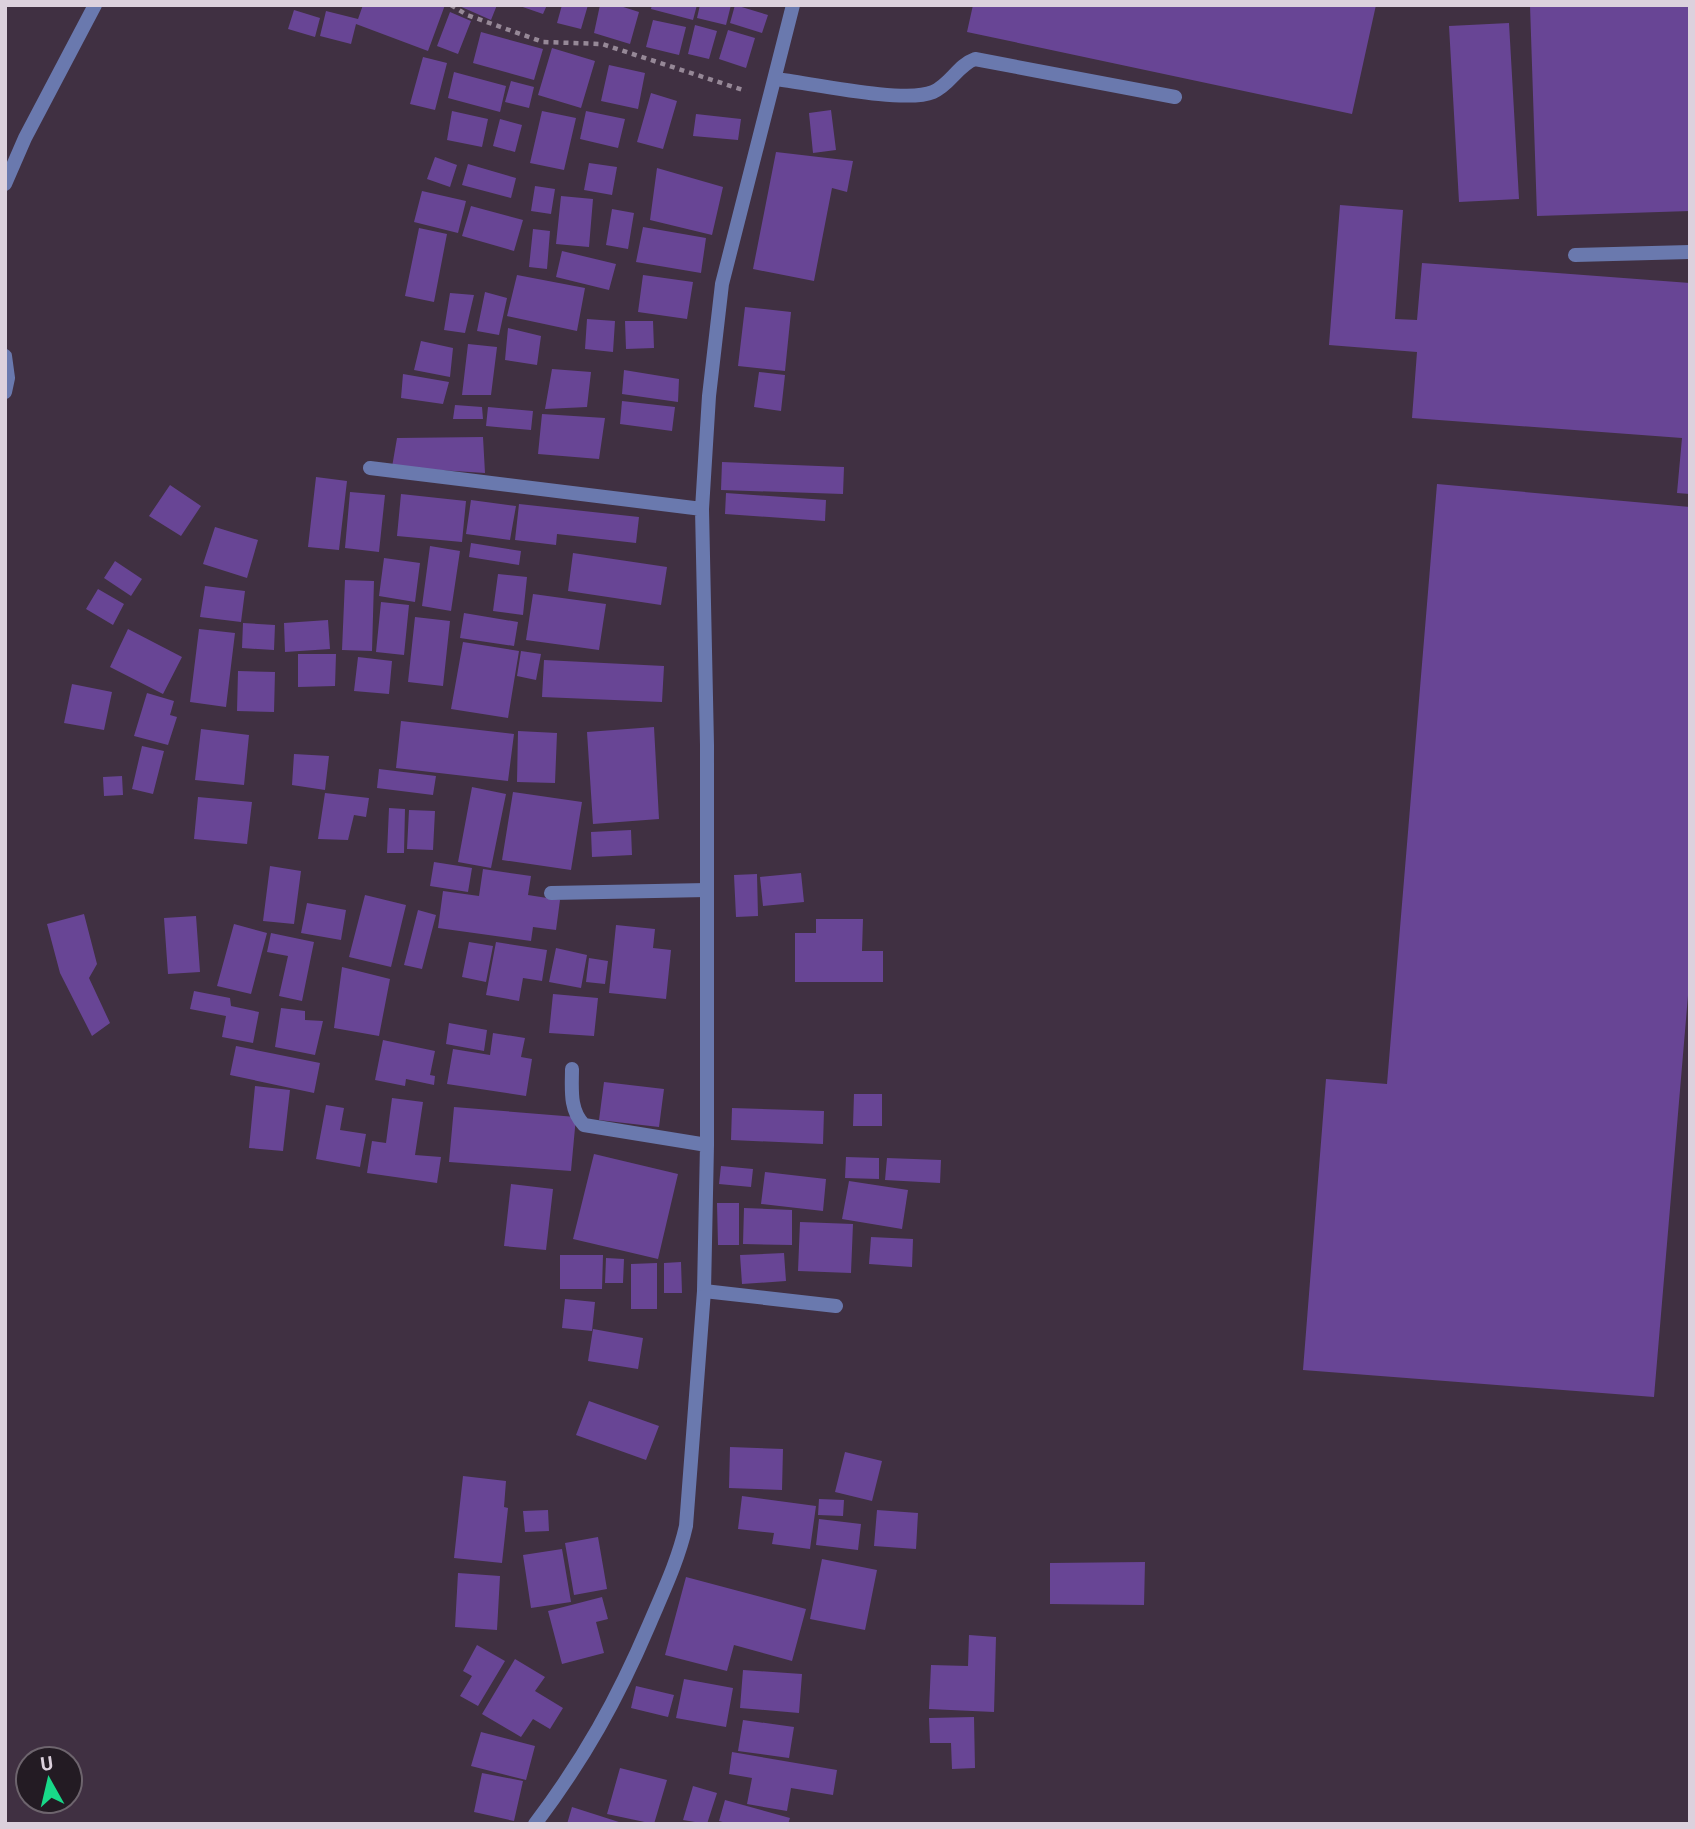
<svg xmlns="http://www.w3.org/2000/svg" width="1695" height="1829" font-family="Roboto,sans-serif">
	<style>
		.building { fill: #684595 }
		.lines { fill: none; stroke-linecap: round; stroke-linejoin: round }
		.path { stroke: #968897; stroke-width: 4.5; stroke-dasharray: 5 5; stroke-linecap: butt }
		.lane { stroke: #6a79ae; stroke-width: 14 }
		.street { stroke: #6a79ae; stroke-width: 14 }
	</style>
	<rect width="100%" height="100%" fill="#403042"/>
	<path class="building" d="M363,5h82l-17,46 -72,-27 -5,20 -31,-8 6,-25 32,8z
		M457,5h40l-6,15z
		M517,5h30l-4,9z
		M562,5h26l-7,24 -24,-6z
		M600,5h17l22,7 -9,32 -36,-11z
		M652,5h45l-4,15 -42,-11z
		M700,5h31l-5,20 -29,-7z
		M735,5l33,10 -6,18 -32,-10z
		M973,5h403l-24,109 -385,-82z
		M1530,5h160v206l-153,5z
		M294,10l26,8 -5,19 -27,-8z
		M450,12l21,9 -13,33 -21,-8z
		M653,20l33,7 -7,28 -33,-8z
		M1509,23l10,176 -60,3 -10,-176z
		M695,25l22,6 -8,28 -21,-5z
		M728,30l27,8 -9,30 -27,-9z
		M481,32l62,17 -9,31 -61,-17z
		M552,48l43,13 -14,47 -43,-13z
		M423,57l24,6 -12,47 -25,-6z
		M609,65l36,8 -7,36 -37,-8z
		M454,72l52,14 -6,26 -52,-14z
		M511,81l23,6 -5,21 -24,-6z
		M651,93l26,8 -14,48 -26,-7z
		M831,110l5,40 -23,3 -4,-40z
		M452,111l36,8 -6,28 -35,-7z
		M542,111l34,7 -12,52 -34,-7z
		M586,111l39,8 -7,29 -38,-9z
		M696,114l45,5 -3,21 -45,-4z
		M500,119l22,6 -7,27 -22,-6z
		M776,152l77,9 -6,31 -15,-4 -18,93 -61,-12z
		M435,157l22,8 -7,22 -23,-8z
		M589,163l28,4 -5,28 -28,-5z
		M468,164l48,14 -5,20 -49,-13z
		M657,168l66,19 -11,48 -62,-15z
		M535,186l20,3 -4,25 -20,-3z
		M422,191l44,10 -8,32 -44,-11z
		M561,196l32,3 -4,48 -33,-3z
		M1340,205l63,5 -8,109 22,1 5,-57 268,20v211l-13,-1 5,-55 -270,-20 5,-66 -88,-7z
		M471,206l52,14 -9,31 -52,-15z
		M612,209l22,4 -6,36 -22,-4z
		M643,227l63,11 -5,35 -65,-11z
		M419,228l28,6 -13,68 -29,-6z
		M533,229l17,2 -3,38 -18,-2z
		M562,251l54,13 -7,26 -53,-13z
		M517,275l68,13 -8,43 -70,-15z
		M643,275l50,7 -6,37 -49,-7z
		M485,292l22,6 -8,37 -22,-4z
		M450,293l24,2 -9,38 -21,-3z
		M745,307l46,5 -6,59 -47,-5z
		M587,319l28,2 -2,31 -28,-3z
		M625,321h28l1,27 -28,1z
		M508,328l33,8 -4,29 -32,-5z
		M421,341l32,7 -3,29 -36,-7z
		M468,344l29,3 -6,48h-29z
		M552,369l39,3 -4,35 -42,2z
		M624,370l55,9 -1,23 -56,-8z
		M759,372l26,3 -4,36 -27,-4z
		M403,374l46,8 -6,22 -42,-6z
		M622,401l53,6 -3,24 -52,-7z
		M455,405l27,2 1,12h-30z
		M488,407l45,4 -2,19 -45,-4z
		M542,414l63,4 -6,41 -61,-5z
		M483,437l2,36 -93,-6 5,-29z
		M722,462l122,5 -1,27 -122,-4z
		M316,477l31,4 -8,69 -31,-3z
		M1437,484l253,23v465l-36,425 -351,-27 23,-291 61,5z
		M170,485l31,21 -20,30 -32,-20z
		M350,492l35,3 -6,57 -34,-4z
		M726,493l100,7 -1,21 -100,-7z
		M401,494l65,7 -4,41 -65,-6z
		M471,500l45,6 -6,34 -44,-6z
		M519,504l120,13 -3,26 -79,-9 -1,11 -41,-5z
		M215,527l43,13 -11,38 -44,-14z
		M471,543l50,8 -2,14 -50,-8z
		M430,546l30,5 -9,60 -29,-5z
		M573,553l94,14 -6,38 -93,-14z
		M384,558l36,5 -5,39 -36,-6z
		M115,561l27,18 -11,17 -27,-18z
		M498,574l29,3 -4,38 -30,-4z
		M345,580l29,1 -2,70 -30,-1z
		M205,586l40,5 -4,31 -41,-5z
		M98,589l26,15 -11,21 -27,-16z
		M533,594l73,10 -7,46 -73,-10z
		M381,602l28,3 -5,50 -28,-3z
		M464,613l54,9 -4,24 -54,-8z
		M415,617l35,4 -7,65 -35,-4z
		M328,620l2,29 -45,3 -1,-29z
		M243,623l32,2 -1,25 -32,-2z
		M128,629l54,28 -19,37 -53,-27z
		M199,629l36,4 -9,74 -36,-5z
		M463,642l56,9 -11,67 -57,-9z
		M521,651l20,3 -5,26 -19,-4z
		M298,654h38l-1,32 -37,1z
		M358,657l34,4 -3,33 -35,-3z
		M544,660l120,6 -2,36 -120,-5z
		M238,671l37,1 -1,40 -37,-1z
		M72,684l40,8 -8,38 -40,-7z
		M147,693l27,8 -4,14 7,2 -9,28 -34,-9z
		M401,721l113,13 -6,47 -112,-13z
		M654,727l5,92 -66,5 -6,-92z
		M201,729l48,6 -5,50 -49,-5z
		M518,731l39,2 -2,50 -38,-1z
		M142,746l22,5 -11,43 -21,-5z
		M294,754l35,2 -4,34 -33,-5z
		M379,769l57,7 -3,19 -56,-7z
		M122,776l1,19 -19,1 -1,-19z
		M472,787l34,7 -15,74 -33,-6z
		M513,792l69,10 -11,68 -69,-10z
		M325,793l44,5 -3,19 -12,-2 -6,25 -30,-1z
		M198,797l54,5 -5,42 -53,-5z
		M389,808l16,1 -1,44h-17z
		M409,810l26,1 -2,39 -26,-1z
		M631,830l1,25 -40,2 -1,-25z
		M434,862l38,6 -4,24 -38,-6z
		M270,866l31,5 -7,53 -31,-3z
		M483,869l48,7 -3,19 32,5 -4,30 -23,-3 -2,14 -93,-13 5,-37 36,5z
		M801,873l3,29 -41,4 -3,-29z
		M757,874l1,42 -22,1 -2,-42z
		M365,895l41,10 -15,62 -42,-10z
		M307,903l39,7 -5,30 -40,-7z
		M418,910l18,5 -14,54 -18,-4z
		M84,914l13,50 -8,14 21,45 -18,13 -32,-63 -13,-49z
		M196,916l4,56 -32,2 -4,-56z
		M816,919h47l-1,32h21v31h-88v-49h21z
		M234,924l33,9 -16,61 -34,-8z
		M616,925l39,4 -2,19 18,2 -5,49 -57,-6z
		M271,933l43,9 -12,59 -23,-5 9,-40 -21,-4z
		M469,942l24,4 -7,36 -24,-5z
		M496,942l51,8 -5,31 -19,-3 -4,23 -33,-6z
		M556,948l31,7 -6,33 -32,-6z
		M589,958l19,3 -3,23 -19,-2z
		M342,967l48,12 -11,57 -45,-8z
		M194,991l36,7 1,8 28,6 -6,31 -31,-6 4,-21 -36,-7z
		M553,994l45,4 -4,38 -45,-3z
		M281,1008l24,3v9l18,1 -8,34 -40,-8z
		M449,1023l38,7 -3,21 -38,-7z
		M493,1033l32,5 -4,19 11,2 -6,37 -79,-12 6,-35 37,6z
		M383,1040l52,11 -5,24 5,1 -1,9 -28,-6 -1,7 -30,-6z
		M236,1046l84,17 -6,30 -84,-18z
		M604,1082l60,7 -5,38 -60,-7z
		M255,1086l35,4 -7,61 -34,-3z
		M854,1094h28v32h-29z
		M392,1098l31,4 -8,53 26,2 -4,26 -70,-10 5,-32 14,2z
		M326,1105l18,3 -4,22 26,4 -6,33 -44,-8z
		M454,1107l122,10 -5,54 -122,-9z
		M732,1108l92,3 -1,33 -92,-4z
		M594,1154l84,20 -20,85 -85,-20z
		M846,1157l33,1v21l-34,-1z
		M887,1158l54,2 -1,23 -55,-3z
		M721,1166l32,3 -2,18 -32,-3z
		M765,1172l61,7 -3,32 -62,-7z
		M849,1181l59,9 -6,39 -60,-10z
		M511,1184l42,5 -7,61 -42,-4z
		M717,1203h22v42h-21z
		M744,1208l48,2v35l-49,-1z
		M800,1222l53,2 -2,49 -53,-2z
		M871,1237l42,2 -1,28 -43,-3z
		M784,1253l2,28 -44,3 -2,-29z
		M560,1255h43l-1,34h-42z
		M606,1258l18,1 -1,24h-18z
		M681,1262l1,31h-18v-30z
		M657,1263v46h-26v-45z
		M565,1299l30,3 -3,29 -30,-3z
		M593,1329l50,9 -5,31 -50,-8z
		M589,1401l70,25 -13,34 -70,-25z
		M730,1447l53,2 -1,41 -53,-2z
		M845,1452l37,9 -10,40 -37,-9z
		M463,1476l43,5 -2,26 4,1 -6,55 -48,-5z
		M742,1496l74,10 -6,43 -38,-5 2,-11 -36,-4z
		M819,1499l25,1 -1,16 -25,-1z
		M548,1510l1,21 -24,1 -2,-21z
		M877,1510l41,3 -2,36 -42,-3z
		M819,1519l42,5 -3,26 -42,-5z
		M598,1537l9,52 -33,6 -9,-52z
		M562,1549l9,53 -40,6 -8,-53z
		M822,1559l55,11 -12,60 -55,-11z
		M1145,1562l-1,43 -94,-1v-41z
		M458,1573l42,3 -3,54 -42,-3z
		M686,1577l120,32 -14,52 -58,-16 -7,26 -62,-16z
		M602,1597l6,22 -12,3 8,31 -42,11 -14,-53z
		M969,1635l27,2 -2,75 -65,-3 2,-44 37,1z
		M477,1645l28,16 -27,45 -18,-10 12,-20 -9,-5z
		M515,1659l30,18 -10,14 28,17 -13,21 -17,-10 -12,18 -39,-23z
		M743,1670l59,4 -3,39 -59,-5z
		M684,1679l49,9 -7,39 -50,-9z
		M636,1686l38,9 -6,22 -37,-9z
		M974,1717l1,51 -23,1 -1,-26h-21l-1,-25z
		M743,1720l51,7 -5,31 -51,-7z
		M481,1732l54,14 -9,34 -55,-14z
		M732,1752l105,18 -4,25 -42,-7 -4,23 -40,-7 5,-26 -23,-4z
		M620,1768l47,12 -13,44 -47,-10z
		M482,1773l41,8 -9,40 -40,-9z
		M693,1786l24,7 -10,31 -24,-4z
		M725,1800l65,18 -2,6h-58l-11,-3z
		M572,1807l50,16v1h-55z"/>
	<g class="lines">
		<path class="path" d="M451,5l16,10 76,27 59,2 144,47"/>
		<path class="lane" d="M776,79c34,4 129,25 157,13 17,-7 25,-27 42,-33l200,38
			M1575,255l115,-3
			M551,893l156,-3
			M704,1291l132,15"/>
		<path class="street" d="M5,184l20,-46 70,-133
			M5,356l3,22 -3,14
			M370,468l332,41
			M572,1069c0,19 -3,41 12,56l123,20
			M535,1824c49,-65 82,-124 114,-199 14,-33 29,-64 37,-99l18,-235 3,-146v-400l-5,-236 7,-113 13,-112 71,-279"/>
	</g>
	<rect width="1695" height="1829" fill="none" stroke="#dcd1dd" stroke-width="14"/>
	<g transform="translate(49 1780) rotate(352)"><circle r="33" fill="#231b23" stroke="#6d646d" stroke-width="2"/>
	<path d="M0-5L12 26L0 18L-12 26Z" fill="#18d989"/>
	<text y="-10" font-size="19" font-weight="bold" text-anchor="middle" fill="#dcd1dd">U</text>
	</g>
</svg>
